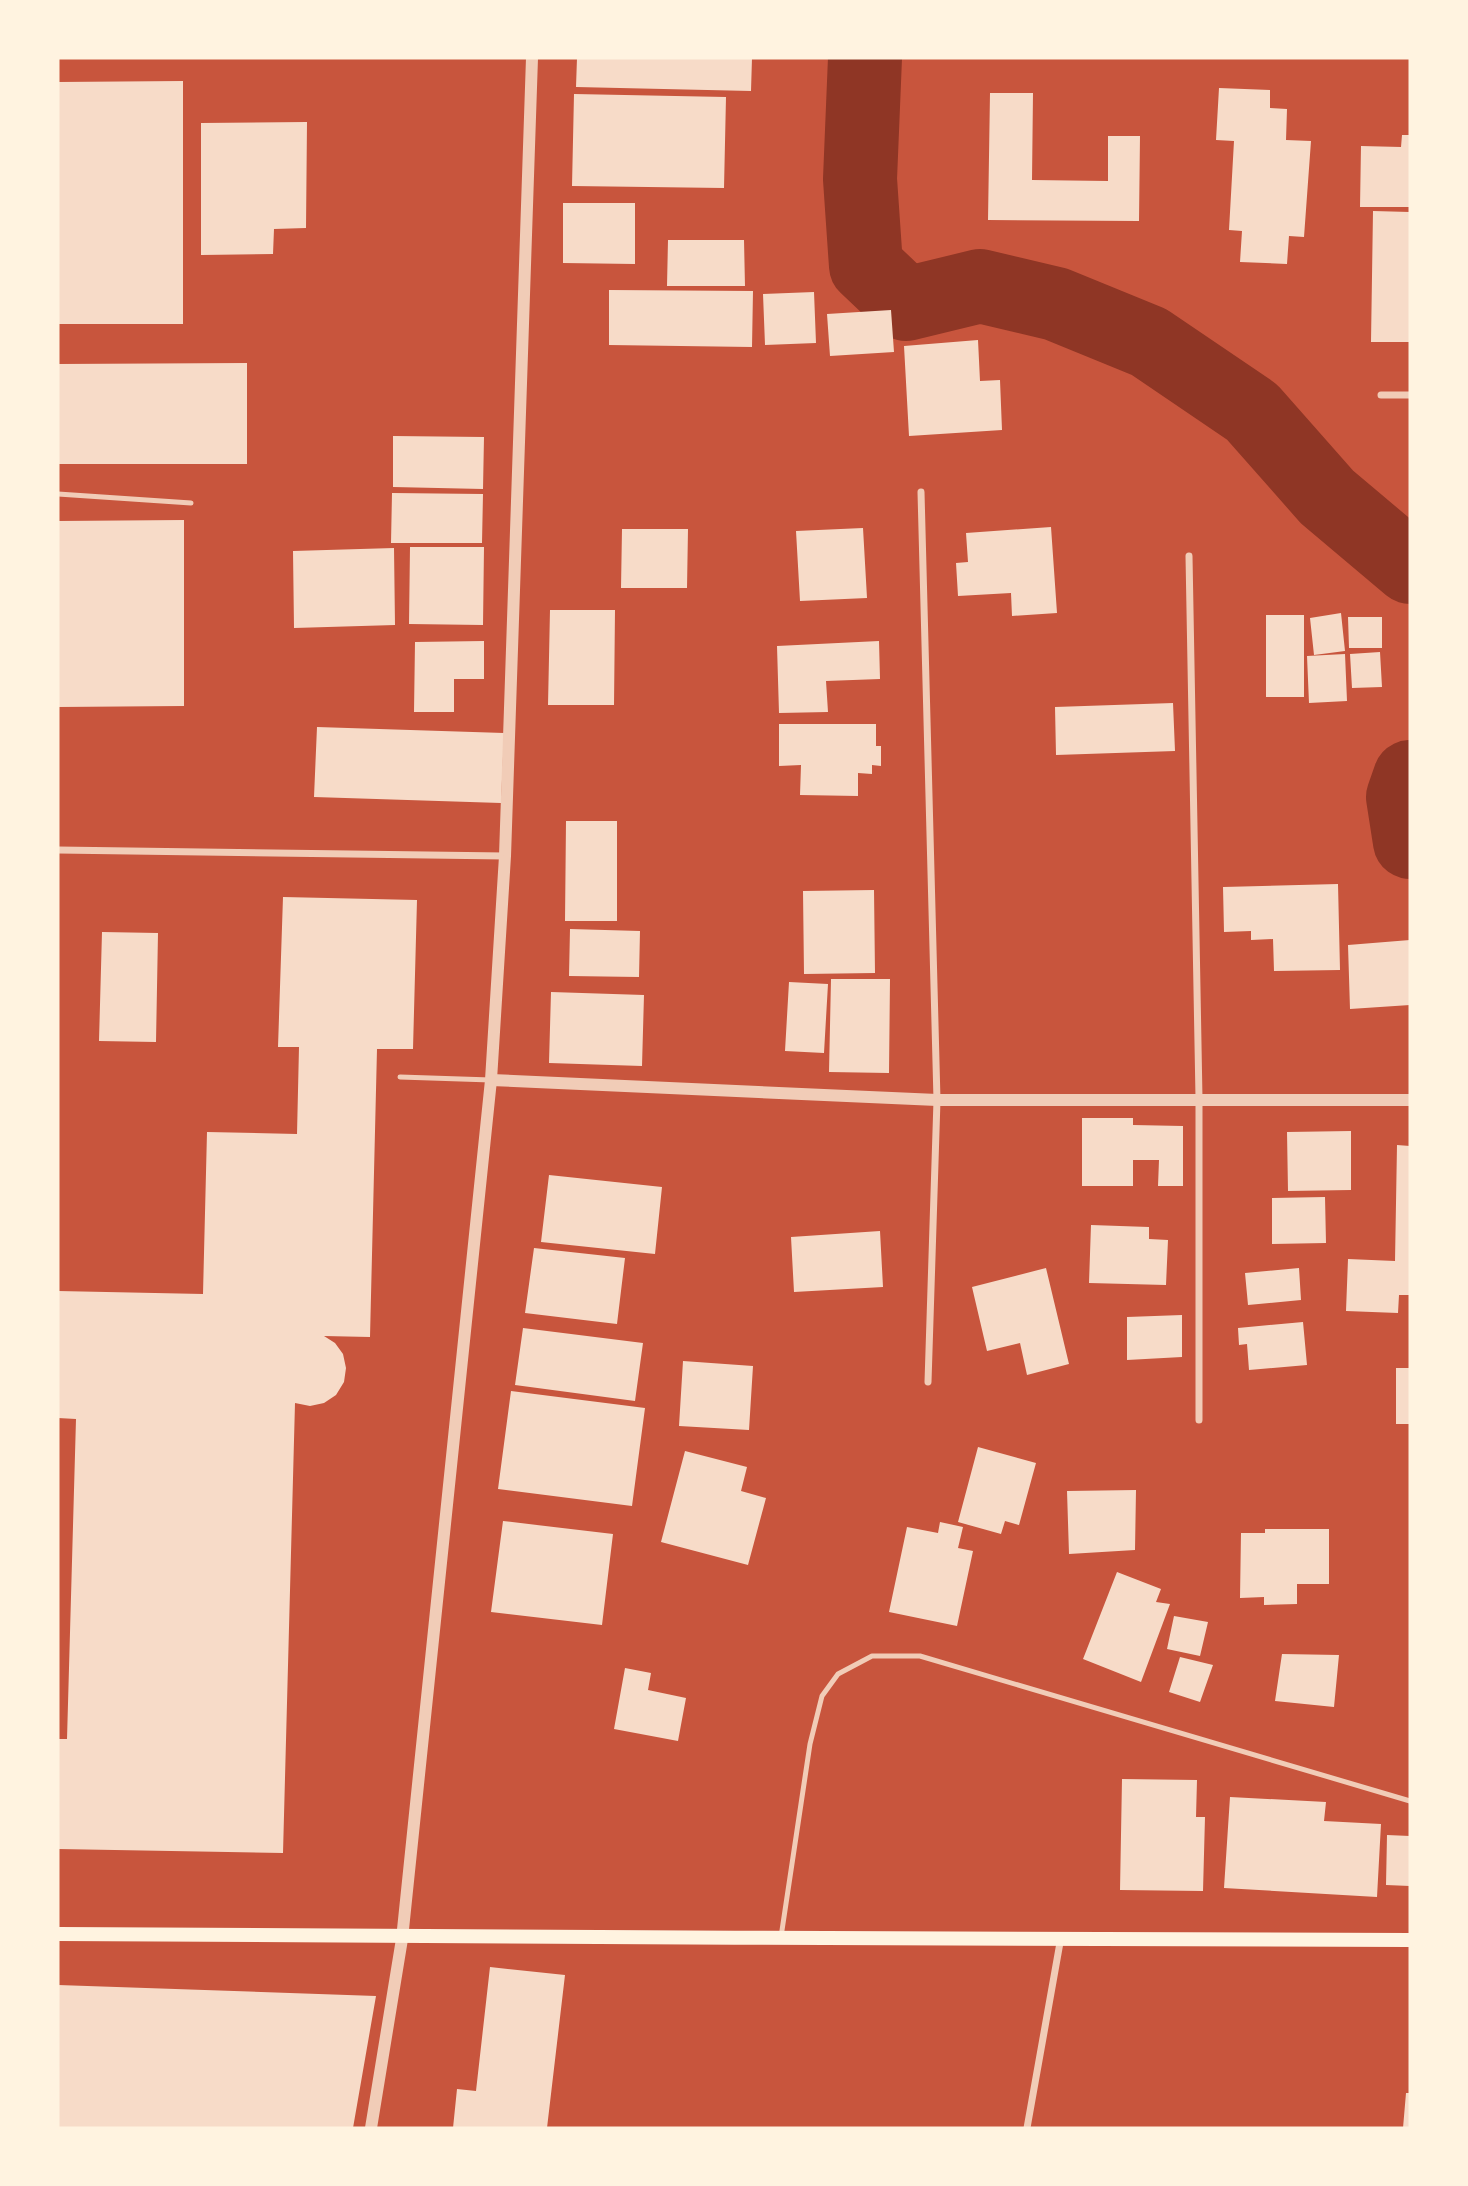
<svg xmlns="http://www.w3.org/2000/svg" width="1468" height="2186" font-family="Poppins,sans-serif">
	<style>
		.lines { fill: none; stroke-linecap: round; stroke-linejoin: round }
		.river { stroke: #8f3625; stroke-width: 74 }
		.building { fill: #f7dbc8 }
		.service { stroke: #f1ccb7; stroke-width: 5 }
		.minor { stroke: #f1ccb7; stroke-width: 7 }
		.tertiary { stroke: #f1ccb7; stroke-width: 12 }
		.secondary { stroke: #fff3e0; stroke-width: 14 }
	</style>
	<rect width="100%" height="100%" fill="#c8553d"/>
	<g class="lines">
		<path class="river" d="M865,58l-5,121 6,87 40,38 74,-18 76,18 93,38 103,70 75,85 83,70
			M1410,777l-7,20 7,45"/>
	</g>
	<path class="building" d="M577,58h175l-1,33 -175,-4z
		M183,81v243h-125v-242z
		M1219,88l51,2v18l17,1 -1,31 25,1 -7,96 -15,-1 -2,28 -47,-2 2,-31 -13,-1 5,-89 -18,-1z
		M990,93h43l-1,87 76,1v-45h32l-1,85 -151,-1z
		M574,94l152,3 -2,91 -152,-2z
		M307,122l-1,106 -32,1 -1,25 -72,1v-132z
		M1402,135h8v72h-50l1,-61 40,1z
		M563,203h72v61l-72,-1z
		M1373,211l37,1v130h-39z
		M668,240h76l1,46h-78z
		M609,290l144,1 -1,56 -143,-2z
		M814,292l2,51 -51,2 -2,-51z
		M891,310l3,42 -64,4 -3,-42z
		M978,340l2,41 20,-1 2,50 -93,6 -5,-90z
		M247,363v101h-189v-100z
		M393,436l91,1 -1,52 -90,-2z
		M392,493l91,1 -1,49h-91z
		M184,520v186l-126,1v-186z
		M1051,527l6,86 -45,3 -1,-23 -53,3 -2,-33 12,-1 -2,-29z
		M863,528l4,70 -67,3 -4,-70z
		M622,529h66l-1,59h-66z
		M410,547h74l-1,78 -74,-1z
		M394,548l1,77 -101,3 -1,-77z
		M550,610h65l-1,95h-66z
		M1341,613l4,38 -31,4 -4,-37z
		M1266,615h38v82h-38z
		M1348,617h34v31h-33z
		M484,641v38h-30v33h-40l1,-70z
		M879,641l1,38 -54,2 2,31 -49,1 -2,-67z
		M1380,652l2,35 -30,1 -2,-34z
		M1345,654l2,47 -38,2 -2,-47z
		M1173,703l2,48 -119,4 -1,-48z
		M779,724h97v22h5v20l-9,-1v9l-14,-1v23l-58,-1 1,-30 -22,1z
		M317,727l187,6 -3,70 -187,-6z
		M566,821h51v100h-52z
		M1338,884l2,86 -66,1 -1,-32 -22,1v-9l-27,1 -1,-45z
		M874,890l1,83 -71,1 -1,-83z
		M283,897l134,3 -4,149h-36l-7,288 -46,-1 11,7 8,11 3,14 -2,14 -8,13 -12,8 -14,3 -15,-3 -12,450 -225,-4v-110h9l9,-320 -18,-1v-127l145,3 4,-162 90,2 2,-87h-21z
		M570,929l70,2 -1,46 -70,-1z
		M102,932l56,1 -2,109 -57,-1z
		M1410,940v65l-60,4 -2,-64z
		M831,979h59l-1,94 -60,-1z
		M789,982l39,2 -4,69 -39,-2z
		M551,992l93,3 -2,71 -93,-3z
		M1082,1118h51v7l50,1v60h-25l1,-26h-26v26h-51z
		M1351,1131v59l-63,1 -1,-59z
		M1397,1145l13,1v149h-11l-1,18 -52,-2 2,-52 47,2z
		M549,1175l113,12 -7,67 -114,-12z
		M1325,1197l1,46 -54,1v-46z
		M1091,1225l58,2v12l19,1 -2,45 -77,-2z
		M880,1231l3,56 -89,5 -3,-55z
		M534,1248l91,10 -8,66 -92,-11z
		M1046,1268l23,96 -42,11 -7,-32 -33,8 -15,-64z
		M1299,1268l2,32 -53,5 -3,-32z
		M1182,1315v42l-55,3v-43z
		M1303,1322l4,43 -58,5 -2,-26 -8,1 -1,-17z
		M523,1328l120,15 -8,58 -120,-16z
		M683,1361l70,5 -4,64 -70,-4z
		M1396,1368h14v56h-14z
		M511,1391l134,17 -13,98 -134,-17z
		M978,1447l58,16 -17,62 -14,-4 -4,13 -43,-12z
		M685,1451l62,16 -6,24 25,7 -18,67 -87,-23z
		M1136,1490l-1,60 -66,4 -2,-63z
		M503,1521l110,13 -11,91 -111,-13z
		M940,1522l23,5 -5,21 15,3 -16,75 -68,-14 18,-85 31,6z
		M1265,1529h64v55h-32v20l-33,1v-8l-24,1 1,-65h24z
		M1117,1572l44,17 -5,13 14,2 -29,78 -58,-23z
		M1174,1616l34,6 -8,34 -33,-7z
		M1282,1654l57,1 -5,52 -59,-6z
		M1180,1657l33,8 -13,37 -31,-10z
		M625,1668l26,5 -3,17 38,8 -8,43 -64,-12z
		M1122,1779l75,1 -1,37h9l-2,74 -83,-1z
		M1230,1797l96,5 -2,19 57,3 -4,73 -153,-9z
		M1387,1835l23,1v50l-24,-1z
		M490,1967l75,8 -18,153h-94l4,-39 19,2z
		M58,1985l318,11 -23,132h-295z
		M1406,2093h4v35h-7z"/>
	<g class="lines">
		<path class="service" d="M58,494l133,9
			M400,1077l91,3
			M781,1937l29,-193 12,-48 16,-22 34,-18h48l490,145"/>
		<path class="minor" d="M1381,395h29
			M921,492l16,608 -9,282
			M1189,556l10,542v322
			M58,850l447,6
			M1027,2128l34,-191"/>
		<path class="tertiary" d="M491,1080l446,20h473
			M371,2128l31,-189 89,-859 14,-224 27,-798"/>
		<path class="secondary" d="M58,1934c451,6 901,2 1352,6"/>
	</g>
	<rect width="1468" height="2186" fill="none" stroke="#fff3e0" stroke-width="119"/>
</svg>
